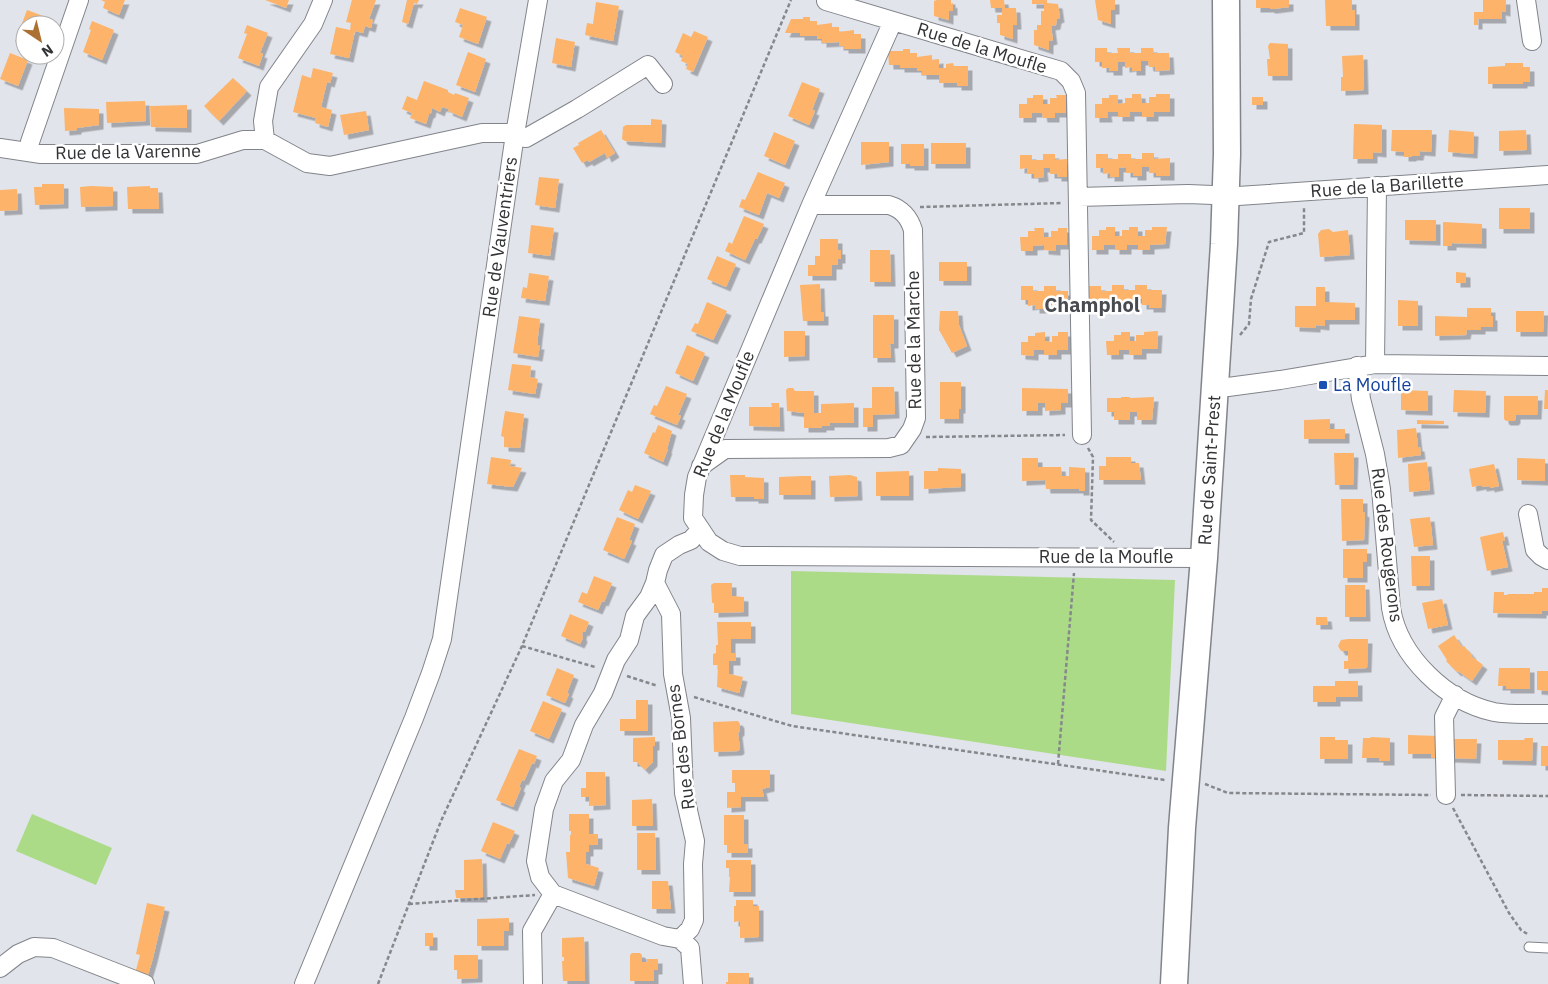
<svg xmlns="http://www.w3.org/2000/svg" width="1548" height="984" font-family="'IBM Plex Sans',sans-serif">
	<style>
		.green { fill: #acdb88 }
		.building { fill: #fdb369; filter: url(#shadow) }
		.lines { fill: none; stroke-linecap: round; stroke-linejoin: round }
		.lane-casing { stroke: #81848a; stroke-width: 11 }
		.street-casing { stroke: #81848a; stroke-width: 20 }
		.secondary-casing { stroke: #81848a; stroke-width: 29 }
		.path { stroke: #86888c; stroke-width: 2.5; stroke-dasharray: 4 2.5; stroke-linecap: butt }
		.lane { stroke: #fff; stroke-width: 9 }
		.street { stroke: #fff; stroke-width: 18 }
		.secondary { stroke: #fff; stroke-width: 26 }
		.transit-dot { fill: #1a4fb4; stroke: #fff; stroke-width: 2 }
		.labels { text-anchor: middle; stroke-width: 5; stroke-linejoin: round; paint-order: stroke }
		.street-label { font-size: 18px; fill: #323335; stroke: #fff }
		.transit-label { font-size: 18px; fill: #164399; stroke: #fff; text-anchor: start }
		.quarter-label { font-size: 20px; font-weight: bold; fill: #484b50; stroke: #fff }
	</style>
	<defs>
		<filter id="shadow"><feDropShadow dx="4.5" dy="4.5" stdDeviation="0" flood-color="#0004"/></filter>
	</defs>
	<rect width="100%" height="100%" fill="#e1e4eb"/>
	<path class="green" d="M791,571l384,9 -9,191 -375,-57z
		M32,814l80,34 -16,37 -80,-34z"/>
	<path class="building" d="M101,0h24l-6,15 -16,-7 2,-6z
		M265,0h24l-3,8z
		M352,0h24l-7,19 4,1 -2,8 -6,-2 -2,7 -8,-2 -6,27 -19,-4 6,-27 14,3 1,-7 -5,-1z
		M407,0h12l-2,4 -3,-1 -6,21 -6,-2z
		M937,0h14v4l2,-1v8h-4v9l-15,-4v-15z
		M990,0h14l1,8h11l1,17h-4v14l-13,-4v-12h-3v-8h5v-7h-11z
		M1032,0h15v3l11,1 2,14 -3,1 -1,6 -5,1 2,14 -4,1v9l-15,-5v-15h3v-5h4v-14h3v-7h-12z
		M1095,0h20v10h-4v14l-13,-4z
		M1256,0h33v7l-16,2h-3v-1h-14z
		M1325,0h27v10h3v16h-29z
		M1483,0h23v12l-5,-1 1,8h-24v6h-4v-13h9z
		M596,2l23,4 -6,35 -28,-6 2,-12 6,1z
		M460,8l27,9 -9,27 -19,-7 4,-12 -8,-3z
		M27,10l19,7 -3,8h-18v21l-10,-4z
		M803,17h7v4h7v4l15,-2v4h7v5l15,-2v4h7v15h-17v-3h-5v-4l-17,1v-4h-5v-3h-17v-3h-15l6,-14h12z
		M92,21l22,9 -12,30 -19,-8 8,-22 -2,-1z
		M247,25l21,8 -8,20 3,1 -4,12 -21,-8 9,-24 -3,-1z
		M694,31l14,6 -15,35 -7,-3 2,-5 -7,-3 2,-5 -8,-4 8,-19 8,4z
		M556,38l19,4 -4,25 -19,-4z
		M1270,43l18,1v32h-20l-1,-17h3l-2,-13z
		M1095,48h12v5h11l-1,-5h13v5h11v-5h12l1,5h15l1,17 -15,1v-4h-6l-1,-6h-7v10h-9v-4l-7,1v-6h-7v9h-9v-3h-7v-6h-7z
		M903,49h7v4h7v4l15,-2v5l7,-1v9h7v-4l7,-1 1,3h14v20h-11v-3h-18v-8h-17v-4h-5v-3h-17v-3h-11l-1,-14h15z
		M468,52l18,7 -11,33 -19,-7z
		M10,53l18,7 -10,26 -18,-7z
		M1363,55l1,35 -23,1v-14h2l-1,-21z
		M1505,63h18v4h7v15h-7v2h-35v-17l17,-1z
		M313,68l20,5 -3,10 -3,-1 -6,25 11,3 -4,17 -13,-4 1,-5 -23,-6 9,-37 9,3z
		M233,78l14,13 -28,30 -15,-15z
		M424,81l24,9v2l6,3 1,-2 14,5 -7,19 -14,-6 1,-2 -7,-2 -2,5 -8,-4 -1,5 -2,1 -3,10 -16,-6 2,-5 -10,-4 5,-13 10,4z
		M802,82l18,7 -8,21 3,1 -6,14 -21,-9z
		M1132,94h9l1,9h7v-6h7v-3h14v18h-16v5h-12v-5h-12v5h-12v-5h-11l1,6h-13v-14h7v-6h7v-3h9v9l7,-1v-5h7z
		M1033,95h10v9h7v-6h7l-1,-3h10v18h-11v5h-12l-1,-5h-10v5h-13v-14h8v-6h6z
		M1252,97h11v8h-11z
		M145,101l1,20 -39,2 -1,-21z
		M187,105v23l-36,-1 -1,-21z
		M64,108l35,1v16l-22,3v2l-12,1z
		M366,111l3,19 -25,5 -4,-20z
		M651,119l11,1 -1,23 -36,-2 -3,-2 1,-12 3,-2h25z
		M1354,124l28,1v28l-9,-1v7h-20z
		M601,130l14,23 -8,5 -2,-5 -16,9 -1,-2 -6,3 -9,-15 6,-3 -1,-2z
		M1392,130h40l-1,22 -11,-1 -1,5h-7v1h-8v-5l-13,-1z
		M1449,130l25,2 -1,22 -25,-2z
		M1526,130l1,20 -28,1v-20z
		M774,132l21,9 -10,24 -21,-9z
		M861,142h28v20l-28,3z
		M931,143h35v21h-35z
		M901,144h23v22h-14v-2h-9z
		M1142,153h12v6l16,-1v18h-14v-3h-7v-6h-7v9h-9v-3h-7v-6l-7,1v9h-9v-4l-7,1v-6h-7v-14h12v5h10v-5h13v5h11z
		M1043,154h12v6l12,-1v18h-10v-3h-7v-6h-7l1,9 -10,1v-4h-7v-6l-7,1v-14h12v5h11z
		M758,172l27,11 -6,15 -12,-5 -8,22 -20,-8 3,-8 3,1z
		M539,177l20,2 -4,29 -20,-3z
		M42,184h22v20l-29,1 -1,-18h8z
		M91,186l22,1v19l-32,1 -1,-20z
		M150,186v2h8l1,21h-31l-1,-22z
		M17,189l1,21 -18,1v-21z
		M1499,208h31v21h-31z
		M744,216l20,8 -7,15h-2l-10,21 -20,-9 4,-9 3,2z
		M1405,220h31v21l-31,-1z
		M1443,222l39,2v20l-30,-1v3h-9z
		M531,225l23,3 -4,28 -22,-3z
		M1106,227h9v9h7v-6h7v-3h9v9h7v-6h7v-3h15l-2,17 -15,1v5h-12v-5h-11v5h-12v-5h-11v5h-12v-14h7v-6h7z
		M1034,228h10v9h7v-6h7v-3h9v17h-11v6l-12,-1v-5l-11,1v5h-12l-1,-14h8v-6h7z
		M1329,229l4,3 15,-2 2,25 -30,2 -2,-23 3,-4z
		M820,239h18v11h3v9h-3v6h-6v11h-24v-11h7v-9h5z
		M870,250h20l1,32h-21z
		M717,256l19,8 -10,23 -19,-8z
		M939,262h28v19h-28z
		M1456,272l10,1v10h-10z
		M529,273l20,3 -4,25 -24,-3 2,-11 4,1z
		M820,284l1,28h3v9h-21l-3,-36z
		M1112,285h12v5h11v-5h12v5h15l-1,18h-12v-3h-7v-6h-7v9h-9v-3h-7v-6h-7v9h-9v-3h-7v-6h-7v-13h12v5h11z
		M1021,286h12v5h11v-5h12v5h12v18l-10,-1v-3h-7v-6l-6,1v9h-10v-4l-7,1v-6h-7z
		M1316,287h9v15l30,1v17h-30v6l-9,-1v3l-21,-1v-21h21z
		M1398,300l20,1v25h-20z
		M707,302l20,9 -14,29 -22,-9 4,-8 3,1z
		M1467,308h24v8h2v11h-12v3h-14l-1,5 -31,1v-20l32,1z
		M940,311h18l1,14 8,21 -15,7 -13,-23z
		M1516,311h28l-1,21h-27z
		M873,315h21v29h-4l1,14h-18z
		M519,316l21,3 -3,26h3l-2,12 -25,-4z
		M784,331h21v25l-21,1z
		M1158,331l-1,18h-15v6h-13v-5h-10v5h-12l-1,-14h8v-6h7v-3h9v9h6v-6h8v-3z
		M1045,332v9l7,1v-6h6v-4h10v18h-11v5h-13v-5h-10v6l-13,-1v-13h7v-6h7v-3z
		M687,345l18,8 -12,28 -18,-8z
		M512,364l19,2 -1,11 8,2 -3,15 -27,-4z
		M940,382h21v27h-2v10h-19z
		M666,386l21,8 -9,21 3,1 -4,9 -27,-11 4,-9 3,1z
		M872,387h22l1,27 -22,1v12h-10v-19h9z
		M788,388h5l2,3h19v22h7v-9l33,-1v20h-24v3h-8v2h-18v-15l-17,-2 -1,-21z
		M1022,388l46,1v14h-7v7l-16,1v-8h-7v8h-16z
		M1401,390l27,1v20l-27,-1z
		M1454,390l32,1 -1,22 -32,-1z
		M1545,390h3v19h-4z
		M1504,396h34l-1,19h-21v4l-2,2h-8l-2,-2z
		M1121,397h9v1l24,-1 -2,23h-15v-8h-7v8h-16v-8h-7v-14h14z
		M771,403h8l1,24 -31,-1v-19h23z
		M505,411l19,3 -4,34 -16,-1v-10l-3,-1z
		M1330,419v10h15v10h-41v-19z
		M1417,420l27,1v3h-27z
		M658,425l14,6 -5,18h1l-5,13 -19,-9 9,-21 2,1z
		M1416,428l2,19h2l1,8 -23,3 -1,-28z
		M1334,453h20l-1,32h-18z
		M491,457l20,3 -1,6 12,2 -9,19 -26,-3z
		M1106,457h25v6h8l2,17h-42v-14h7z
		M1022,458h16v9h23l1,9h7v-9l16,1v23h-6v-2h-33l-1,-9 -23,1z
		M1517,458l28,1v22l-28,-1z
		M1427,462l3,28 -21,2 -1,-28z
		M1494,464l5,22 -9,2v-2l-8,1v-2l-10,2 -3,-18z
		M938,468l23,1v18l-37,2v-18h14z
		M909,471v25h-33v-24z
		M730,475h15v2l19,1v21h-10v-2h-23z
		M850,475l7,2 1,19 -28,1 -1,-21z
		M803,476h8v19h-32v-18z
		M635,485l16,6 -13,28 -19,-9 9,-20 4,2z
		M1341,499h22v13l2,1 -1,27 -22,1z
		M617,517l18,7 -6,16 3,1 -8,18 -21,-9z
		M1430,517l3,28 -19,2 -4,-28z
		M1503,532l2,9h-3l6,26 -21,4 -7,-34z
		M1343,549h24v13h-4v16h-20z
		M1411,556h19v30h-18z
		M594,576l18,7 -8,19 -2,-1 -4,9 -20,-8 4,-10 5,2z
		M714,583h18v13l12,1v15l-30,1v-10h-2l-1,-18z
		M1345,585h20l1,32h-21z
		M1542,588h6v23h-6v3l-49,-1 1,-21h10v3h3l1,-1h26v-2h8z
		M1442,599l6,26 -20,4 -6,-26z
		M570,614l19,8 -4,10 -2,-1 -1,4 1,3 -3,6 -19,-8z
		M1316,617h11l1,8h-12z
		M717,622h34v17h-20v14h5v8h-7v13l14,3 -4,16 -22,-6 1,-22h-5v-11l3,-1v-8h2z
		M1454,635l8,12 2,-1 8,9 -1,1 12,9 -11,16 -14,-10 -1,1 -11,-11 1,-1 -9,-14z
		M1348,639h20l-1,29 -23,1v-8h4v-10h-7l-3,-5 3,-6z
		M557,668l17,7 -7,18 2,1 -4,9 -19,-8z
		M1499,668h31v21h-24v-3h-8z
		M1537,671h11v20l-11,-1z
		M1335,681h23v16h-22v5h-23v-16h22z
		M636,700h12v31h-28v-12h16z
		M543,701l19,8 -13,30 -19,-8z
		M738,721l2,3v7l-2,2 2,16 -2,2 -24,1 -1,-30z
		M1408,735l31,1v22h-8v-4h-23z
		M655,737v9h-2v16l-8,8 -8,-8h-4v-24z
		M1320,737h15v3h13v19h-28z
		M1371,737l19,1v23h-11v-3h-17l1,-20h7z
		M1525,738h8l-1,23 -34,-1v-20h26z
		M1449,739h28l-1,20 -27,-1z
		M1541,746h7v20h-7z
		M519,749l18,7 -3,8 -2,-1 -8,18 -2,-1 -3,7 2,1 -8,19 -17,-7z
		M732,770h38v17l-8,2 2,8h-23v10l-14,1v-16h8v-9h-3z
		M586,772h19l1,33 -17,1v-9h-8v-9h5z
		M652,799l1,27h-21v-26z
		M569,814h20v20h9v11h-9v7h-3v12l13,4 -5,18 -26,-8 -2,-26h4v-17h1v-4h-2z
		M724,815h20v29h4v9h-21v-8h-3z
		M493,822l22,9 -6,13 -2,-1 -7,16 -19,-8z
		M637,833h18l1,37h-19z
		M482,859l1,39h-27l-1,-8h9v-30z
		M726,860h25v32h-22l1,-15h-1v-9h-3z
		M652,881h16l3,28h-19z
		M736,900h17v6h6v31l-19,1v-17l-6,1v-16h2z
		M147,903l18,4 -12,51 -5,17 -12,-5 4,-15 -4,-1z
		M509,918v13h-5v15h-27v-27z
		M425,933h8v13h-8z
		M584,937l1,44h-22l-1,-20h2v-4h-2v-19z
		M632,953h8l2,2v7h5v-3h11v11h-4v11h-24v-26z
		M454,955h24v23l-21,1v-9h-3z
		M728,973h21v11h-23v-2h2z"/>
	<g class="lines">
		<defs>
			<path id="lane" d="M1529,947l19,1"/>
			<path id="street" d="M1526,0l6,41
				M826,1l235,70 10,10 5,12 6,342
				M893,21l-82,184 -114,272 -3,18 -1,23 16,24 14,9 17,5 464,2
				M265,140l-2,-19 6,-34 44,-63 10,-24
				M0,148l41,6h156l46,-14h22l42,23 23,3 152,-33h26l18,5 51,-29 71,-44 15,19
				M28,152l2,-10 49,-142
				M1078,197l110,-3 50,2 310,-21
				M1375,364l2,-178
				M1357,366l4,33 14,55 6,35 10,119c8,49 56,94 103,104 17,3 36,2 54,2
				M1215,386l13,1 52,-7 95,-16 173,2
				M701,466l24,-17 164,-1 12,-3 11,-16 4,-11 -3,-188c-4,-13 -11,-21 -24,-25h-78
				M1528,514l7,36 6,6 7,4
				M655,583l-6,14 -14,19 -6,24 -13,20 -13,33 -19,32 -13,35 -17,21 -10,28 -8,52 4,16 13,17 110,42 17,3 10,-10 4,-9 -1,-56 2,-23 -11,-48 -3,-75 -8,-44 -2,-60 -16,-31 3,-13 6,-15 15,-10 12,-5 9,-10
				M1446,795l-2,-78 11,-22
				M680,939l10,9 3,36
				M0,968l18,-14 16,-7 19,1 92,36
				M304,984l110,-266 17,-45 11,-34 73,-505 23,-134
				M533,984l-1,-53 21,-37"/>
			<g id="secondary">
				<path id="s1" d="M1174,984l8,-156 22,-270 20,-314 3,-90 -1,-154"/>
			</g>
		</defs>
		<use href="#lane" class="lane-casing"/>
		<use href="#street" class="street-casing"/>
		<use href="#secondary" class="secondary-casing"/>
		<path class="path" d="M920,207l142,-4
			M1240,335l9,-11 2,-25 18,-57 35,-9v-25
			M926,437l139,-2
			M1088,448l5,9 -2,63 23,22
			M522,646l73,21
			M627,676l31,10
			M694,697l98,29 373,54
			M1058,764l16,-191
			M1205,784l23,9 203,2
			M1461,795l87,1
			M1453,808l56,105 12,17 8,5
			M409,904l126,-9
			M378,984l63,-163 81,-175 269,-646"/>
		<use href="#lane" class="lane"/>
		<use href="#street" class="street"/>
		<use href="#secondary" class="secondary"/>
	</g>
	<rect class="transit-dot" x="1318" y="380" width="10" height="10" rx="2.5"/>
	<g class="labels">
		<g class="street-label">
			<text transform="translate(982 48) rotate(17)" y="6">Rue de la Moufle</text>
			<text transform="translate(128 152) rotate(-1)" y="6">Rue de la Varenne</text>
			<text transform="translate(1387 186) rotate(-4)" y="6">Rue de la Barillette</text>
			<text transform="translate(500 237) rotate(-82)" y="6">Rue de Vauventriers</text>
			<text transform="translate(914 340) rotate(-91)" y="6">Rue de la Marche</text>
			<text transform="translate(724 414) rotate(-68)" y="6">Rue de la Moufle</text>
			<text dy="6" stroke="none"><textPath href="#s1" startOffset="515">Rue de Saint-Prest</textPath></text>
			<text transform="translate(1387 545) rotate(83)" y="6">Rue des Rougerons</text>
			<text x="1106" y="563">Rue de la Moufle</text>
			<text transform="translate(681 747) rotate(-97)" y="6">Rue des Bornes</text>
		</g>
		<g class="transit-label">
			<text x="1333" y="391">La Moufle</text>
		</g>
		<g class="quarter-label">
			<text x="1092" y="312">Champhol</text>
		</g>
	</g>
	<g transform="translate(40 40) rotate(145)"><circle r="24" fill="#ffffff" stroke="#adadae"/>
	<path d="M0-4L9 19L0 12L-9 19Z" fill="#ac7033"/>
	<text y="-8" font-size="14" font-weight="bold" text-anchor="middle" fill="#323335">N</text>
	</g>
</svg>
